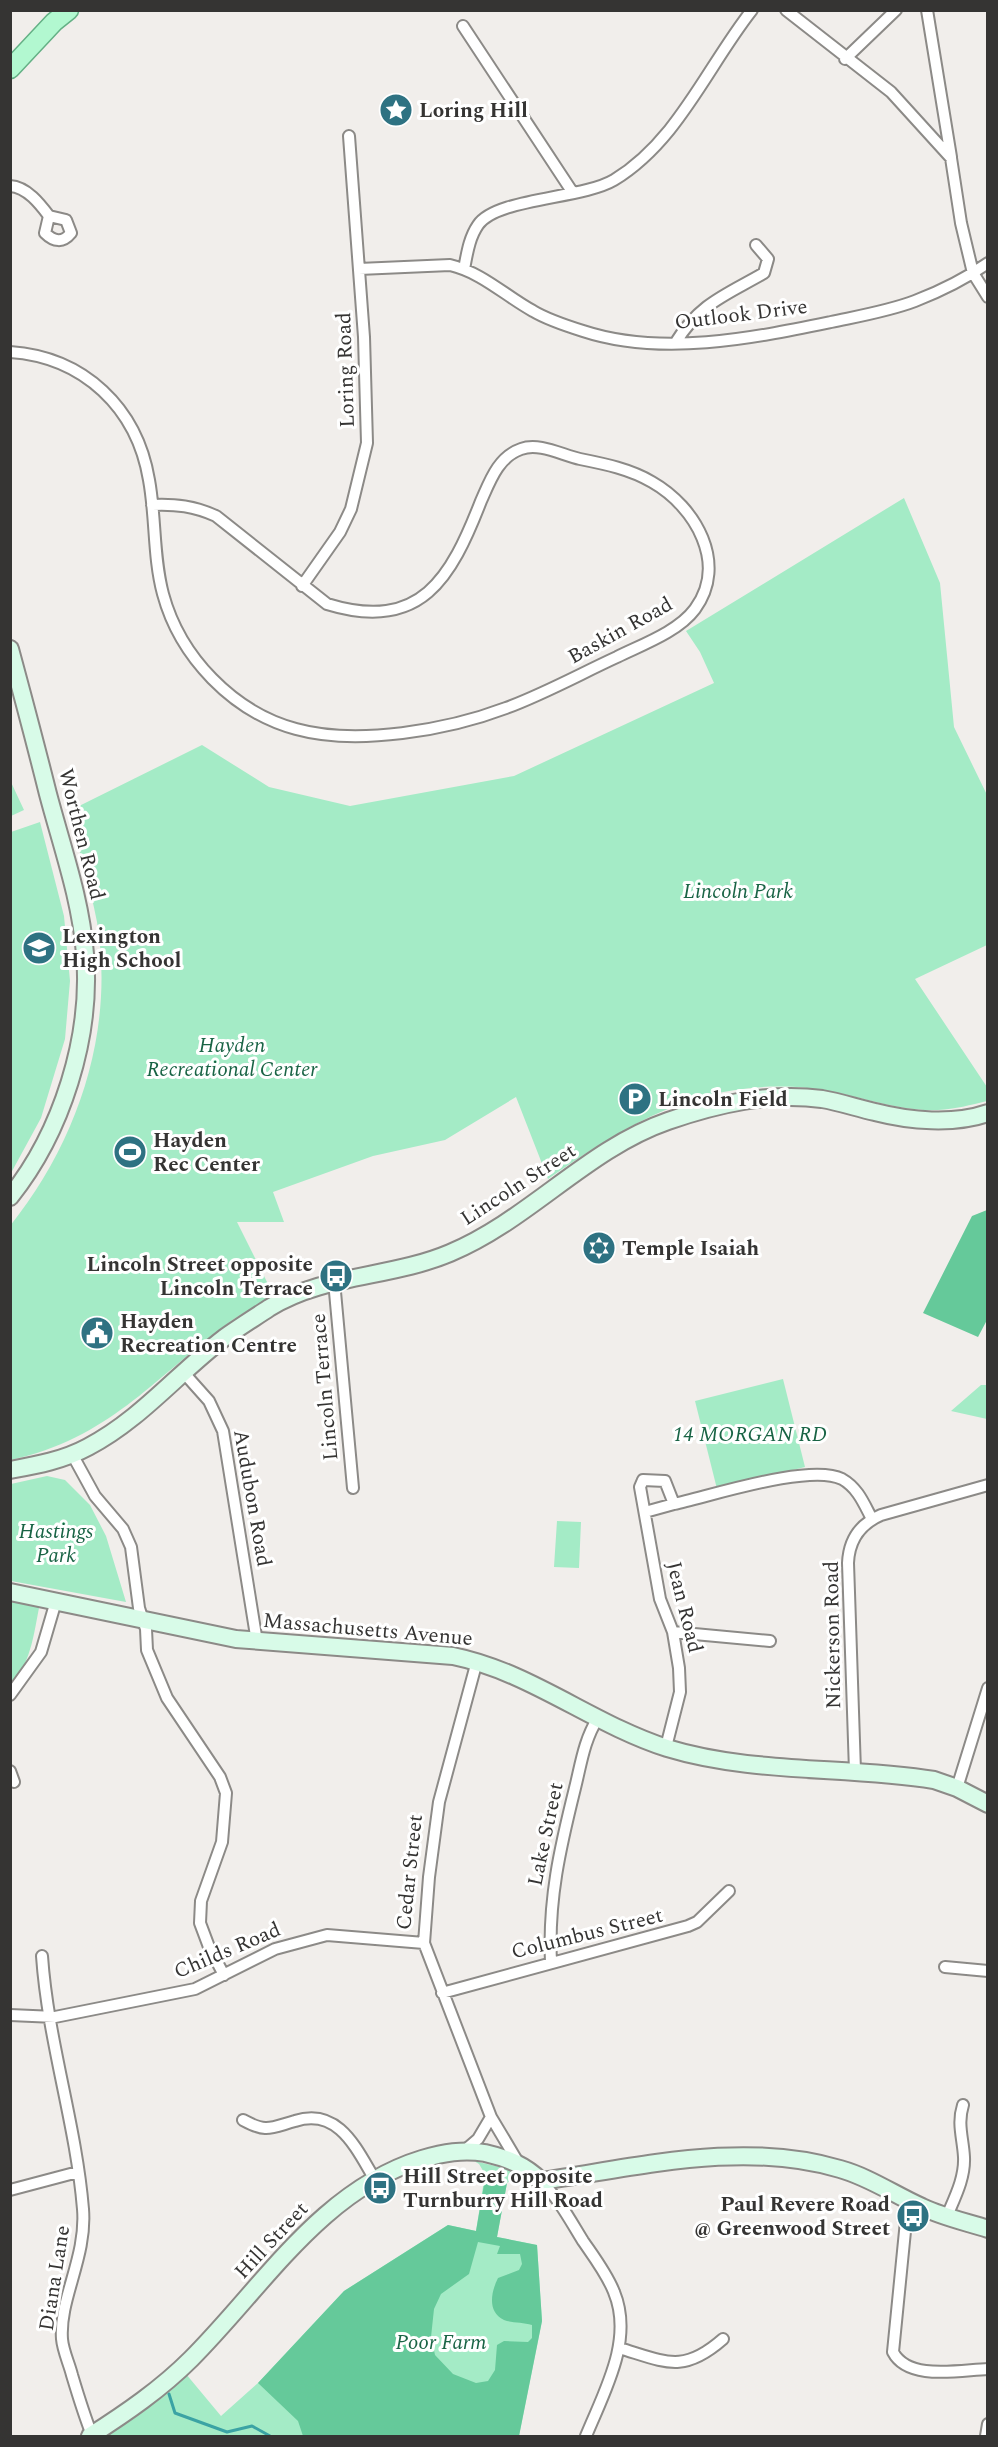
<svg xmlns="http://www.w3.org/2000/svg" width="998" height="2447" font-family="Spectral,serif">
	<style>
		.green { fill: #a4ebc6 }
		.forest { fill: #65c99a; fill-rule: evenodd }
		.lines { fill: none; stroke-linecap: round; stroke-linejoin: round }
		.stream { stroke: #3ba3a4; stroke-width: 3 }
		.street-casing { stroke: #8c8a87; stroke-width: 14 }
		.secondary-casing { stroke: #8c8a87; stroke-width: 20 }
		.primary-casing { stroke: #64b085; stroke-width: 21 }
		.street { stroke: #fff; stroke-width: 10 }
		.secondary { stroke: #d8fbe8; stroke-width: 16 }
		.primary { stroke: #b2f8d0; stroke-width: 18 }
		.labels { text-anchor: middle; stroke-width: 6; stroke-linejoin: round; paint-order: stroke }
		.poi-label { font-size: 21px; font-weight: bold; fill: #353433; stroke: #fff; text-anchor: start }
		.street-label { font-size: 21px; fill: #353433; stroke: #fff }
		.park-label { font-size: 21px; font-style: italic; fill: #196445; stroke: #fff }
	</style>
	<rect width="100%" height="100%" fill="#f1eeeb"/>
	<path class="green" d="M904,498l36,85 14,144 34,70 -1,148 -72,34 72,108v14c-16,4 -32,8 -49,9 -44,2 -87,-18 -130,-22 -106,-10 -178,34 -260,91l-32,-82 -71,43 -72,16 -100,36 11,30h-47l37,74c-15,9 -33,17 -47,28 -76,57 -118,114 -216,136l-1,-234c68,-85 105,-195 87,-304 -7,-37 -19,-74 -28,-111l133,-66 67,42 81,19 164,-30 200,-93 -14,-31 -14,-21z
		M10,780l14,30 -13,6h-1z
		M40,822l24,94 6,65 -5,58 -24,79 -30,55v-341z
		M783,1379l22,88 -88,22 -22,-88z
		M981,1385h6v34l-36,-8z
		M47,1476l18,4 25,25 16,31 20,66 -115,-21v-97z
		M557,1521l24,1 -2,46 -25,-1z
		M11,1592l30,6c-7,32 -8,62 -30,87z
		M474,2161l30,7 21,9 -8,-1 -10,7 -10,54 40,8 5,76 -23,115h-415l82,-62 35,42 37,-33 86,-92 104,-66 28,6 9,-57 -6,-10z"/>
	<path class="forest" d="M987,1210v110l-9,17 -55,-24 49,-97z
		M485,2179l22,4 -10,54 40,8 5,76 -23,115h-216l-5,-15 -40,-38 86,-92 104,-66 28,6zM478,2242l22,4 -3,8h23l2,10 -3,6 -21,8c-7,14 -11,34 6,42 8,3 19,2 28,5v13l-4,4 -24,-1 -7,4 -2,25 -7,11 -12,2 -23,-9 -18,-19 -4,-18 3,-28 7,-15 28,-20z"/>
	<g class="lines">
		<path class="stream" d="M169,2394l6,19 52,19 25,-6 18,10"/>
		<defs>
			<path id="street" d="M786,10l105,82 60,66 10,65 12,50 15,24
				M927,10l24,147
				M463,26l110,167
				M845,59l51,-49
				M10,186c17,1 30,18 39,30l-4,17c9,9 18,10 26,0l-5,-13 -17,-4
				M359,269l91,-4c33,8 54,30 83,46 15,9 34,15 50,20 79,26 170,7 248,-9 28,-6 58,-11 84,-21 26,-10 50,-22 73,-38
				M464,269c3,-15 5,-31 14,-44 18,-27 104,-26 136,-45 64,-39 93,-113 138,-170
				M676,342c24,-39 50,-47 88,-69l4,-14 -12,-14
				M10,352c74,5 127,56 139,128 7,38 4,77 14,114 17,63 70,118 133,135 61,17 152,1 210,-21 38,-14 74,-34 111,-51 24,-12 61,-25 78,-48 33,-45 1,-102 -43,-127 -22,-13 -47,-18 -72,-23 -18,-4 -41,-17 -59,-10 -23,8 -31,32 -40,52 -30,77 -60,132 -154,103l-111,-88c-22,-10 -40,-12 -64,-11
				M302,586l38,-54 11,-23 16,-66 -3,-106 -15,-201
				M334,1281l19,207
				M184,1373l25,28 14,30 34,211
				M72,1454l23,42 28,33 8,18 8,61 7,21 1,21 20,48 53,79 6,16 -4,49 -21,59 -1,22 9,24 15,28
				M674,1504c37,-8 136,-41 168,-25 16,9 22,25 30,40
				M645,1512l29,-8 -9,-23 -22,-1 -3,7 20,112 13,33 6,36 1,24 -14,55
				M673,1632l97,9
				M477,1661l-38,141 -10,75 -5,66 67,174 28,47
				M10,1695l31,-43 15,-51
				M10,1771l4,11
				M855,1771l-7,-208c1,-23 12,-39 33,-48l107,-30
				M957,1788l31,-100
				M42,1956c6,86 34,168 41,253 4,48 -24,90 -21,130 1,12 7,24 10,36 6,20 12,40 20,60
				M551,1962c-3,-62 9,-114 24,-174 6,-24 9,-48 23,-70
				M945,1967l43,4
				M442,1993l246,-67 9,-4 32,-31
				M10,2015l45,2 140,-28 80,-40 52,-14 97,8
				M243,2120c24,13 27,8 52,1 43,-14 61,27 79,57
				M464,2151l14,-12 13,-22
				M541,2181c18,18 29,39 42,60 11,16 24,33 31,51 20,48 -10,100 -28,144
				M10,2190l68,-18
				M908,2201l-15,151c15,29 66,18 95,17
				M947,2216c8,-19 18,-38 17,-59 -1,-19 -7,-33 -1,-52
				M619,2348c47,14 64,26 104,-9
				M986,2436l2,-12"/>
			<path id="secondary" d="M10,649c13,48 26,97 38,145 14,53 33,106 37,160 7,83 -23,178 -75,243
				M10,1470c27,-5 54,-10 78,-23 52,-27 90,-74 136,-109 14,-10 30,-20 45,-30 55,-34 122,-30 181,-55 79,-33 137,-104 218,-132 49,-17 101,-29 154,-22 18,3 35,9 53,13 35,9 78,13 113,1
				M10,1592l226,47 217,17c78,16 139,68 214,92 85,26 179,18 267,32l23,8 31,16
				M90,2436c36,-23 71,-47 101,-77 72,-72 130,-169 231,-200 21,-6 41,-10 63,-6 22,5 40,12 56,28 98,-14 202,-41 299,-12 29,8 55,26 82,38 21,10 44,15 66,22"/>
			<path id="primary" d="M10,69l44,-47 15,-12"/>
		</defs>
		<use href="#street" class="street-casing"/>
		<use href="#secondary" class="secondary-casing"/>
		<use href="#primary" class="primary-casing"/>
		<use href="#street" class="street"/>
		<use href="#secondary" class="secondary"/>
		<use href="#primary" class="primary"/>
	</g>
	<defs>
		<symbol id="sight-disc" viewBox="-11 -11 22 22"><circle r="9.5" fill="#2e7282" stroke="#fff"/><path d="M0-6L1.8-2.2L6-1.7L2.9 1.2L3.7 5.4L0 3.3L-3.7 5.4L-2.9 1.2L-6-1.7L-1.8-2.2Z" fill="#fff"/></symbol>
		<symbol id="school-disc" viewBox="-11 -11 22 22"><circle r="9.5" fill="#2e7282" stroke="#fff"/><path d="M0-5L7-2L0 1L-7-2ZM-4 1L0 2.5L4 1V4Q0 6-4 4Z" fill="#fff"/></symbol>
		<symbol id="parking-disc" viewBox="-11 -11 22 22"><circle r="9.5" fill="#2e7282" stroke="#fff"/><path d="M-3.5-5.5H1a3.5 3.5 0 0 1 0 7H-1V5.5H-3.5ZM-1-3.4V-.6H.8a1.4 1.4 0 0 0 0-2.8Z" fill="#fff"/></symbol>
		<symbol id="stadium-disc" viewBox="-11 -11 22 22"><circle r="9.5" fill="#2e7282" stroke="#fff"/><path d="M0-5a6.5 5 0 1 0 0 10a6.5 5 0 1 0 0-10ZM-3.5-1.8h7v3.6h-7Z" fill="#fff"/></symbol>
		<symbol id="synagogue-disc" viewBox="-11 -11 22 22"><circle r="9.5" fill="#2e7282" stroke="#fff"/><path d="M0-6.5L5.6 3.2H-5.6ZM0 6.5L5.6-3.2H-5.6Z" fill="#fff"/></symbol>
		<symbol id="bus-disc" viewBox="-11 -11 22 22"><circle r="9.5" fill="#2e7282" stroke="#fff"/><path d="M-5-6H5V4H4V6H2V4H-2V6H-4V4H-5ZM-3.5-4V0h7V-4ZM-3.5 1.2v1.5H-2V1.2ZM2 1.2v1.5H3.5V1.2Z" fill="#fff"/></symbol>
		<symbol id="civic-disc" viewBox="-11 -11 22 22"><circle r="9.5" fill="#2e7282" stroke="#fff"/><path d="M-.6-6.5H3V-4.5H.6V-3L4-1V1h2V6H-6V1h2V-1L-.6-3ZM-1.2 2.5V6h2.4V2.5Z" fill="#fff"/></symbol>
	</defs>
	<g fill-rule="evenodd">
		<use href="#sight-disc" x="377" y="91" width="38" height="38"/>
		<use href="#school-disc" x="20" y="929" width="38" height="38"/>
		<use href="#parking-disc" x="616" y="1080" width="38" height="38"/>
		<use href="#stadium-disc" x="111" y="1133" width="38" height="38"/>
		<use href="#synagogue-disc" x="580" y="1229" width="38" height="38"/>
		<use href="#bus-disc" x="317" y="1257" width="38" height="38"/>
		<use href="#civic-disc" x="78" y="1314" width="38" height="38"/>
		<use href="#bus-disc" x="361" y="2169" width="38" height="38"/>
		<use href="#bus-disc" x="894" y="2197" width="38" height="38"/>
	</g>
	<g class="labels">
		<g class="poi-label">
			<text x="419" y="117">Loring Hill</text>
			<text x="62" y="943">Lexington<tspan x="62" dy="24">High School</tspan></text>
			<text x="658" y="1106">Lincoln Field</text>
			<text x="153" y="1147">Hayden<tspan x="153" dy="24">Rec Center</tspan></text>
			<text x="622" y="1255">Temple Isaiah</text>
			<text x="313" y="1271" text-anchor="end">Lincoln Street opposite<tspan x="313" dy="24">Lincoln Terrace</tspan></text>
			<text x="120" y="1328">Hayden<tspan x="120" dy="24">Recreation Centre</tspan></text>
			<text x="403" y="2183">Hill Street opposite<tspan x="403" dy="24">Turnburry Hill Road</tspan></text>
			<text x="890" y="2211" text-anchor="end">Paul Revere Road<tspan x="890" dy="24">@ Greenwood Street</tspan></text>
		</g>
		<g class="street-label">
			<text transform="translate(741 314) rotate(-7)" y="7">Outlook Drive</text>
			<text transform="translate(345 370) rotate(-92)" y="7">Loring Road</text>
			<text transform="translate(620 630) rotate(-29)" y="7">Baskin Road</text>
			<text transform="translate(82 834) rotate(76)" y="7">Worthen Road</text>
			<text transform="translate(518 1184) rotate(-33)" y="7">Lincoln Street</text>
			<text transform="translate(324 1387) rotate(-95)" y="7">Lincoln Terrace</text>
			<text transform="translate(253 1498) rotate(80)" y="7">Audubon Road</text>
			<text transform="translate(685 1607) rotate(76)" y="7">Jean Road</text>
			<text transform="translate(368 1629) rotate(5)" y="7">Massachusetts Avenue</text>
			<text transform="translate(832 1635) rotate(-91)" y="7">Nickerson Road</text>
			<text transform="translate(545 1834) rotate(-78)" y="7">Lake Street</text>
			<text transform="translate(409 1872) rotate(-84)" y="7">Cedar Street</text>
			<text transform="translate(587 1933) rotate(-14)" y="7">Columbus Street</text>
			<text transform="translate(227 1950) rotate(-23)" y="7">Childs Road</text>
			<text transform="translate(271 2240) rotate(-47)" y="7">Hill Street</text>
			<text transform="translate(54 2278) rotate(-81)" y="7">Diana Lane</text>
		</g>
		<g class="park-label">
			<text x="738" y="898">Lincoln Park</text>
			<text x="232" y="1052">Hayden<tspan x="232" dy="24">Recreational Center</tspan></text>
			<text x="750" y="1441">14 MORGAN RD</text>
			<text x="56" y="1538">Hastings<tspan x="56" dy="24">Park</tspan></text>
			<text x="441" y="2349">Poor Farm</text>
		</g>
	</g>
	<rect width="998" height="2447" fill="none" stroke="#353433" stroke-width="24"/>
</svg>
